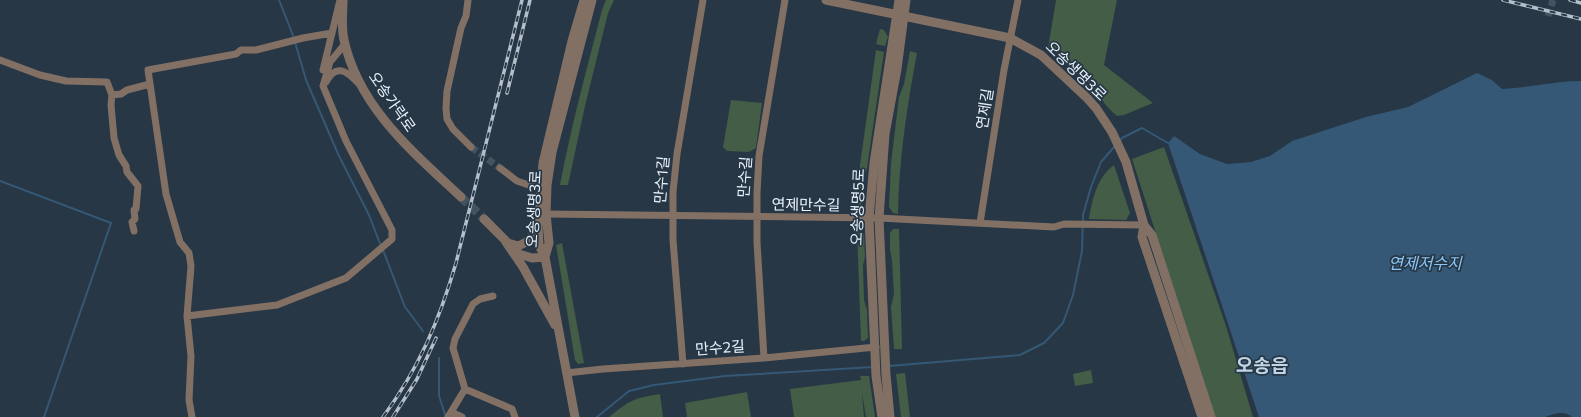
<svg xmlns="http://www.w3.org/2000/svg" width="1581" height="417" font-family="Commissioner,'Noto Sans KR',sans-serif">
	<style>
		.green { fill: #435d46 }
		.water { fill: #345875 }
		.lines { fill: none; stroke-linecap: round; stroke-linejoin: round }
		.stream { stroke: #345875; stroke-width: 2 }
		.minor-tunnel { stroke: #445360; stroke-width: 7; stroke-dasharray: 7 3.5; stroke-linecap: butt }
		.tertiary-tunnel { stroke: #445360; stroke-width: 9; stroke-dasharray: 9 4.5; stroke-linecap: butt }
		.minor { stroke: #837065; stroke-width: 7 }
		.tertiary { stroke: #837065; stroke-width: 9 }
		.rail-casing { stroke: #b4bfca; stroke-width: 3.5 }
		.rail { stroke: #273745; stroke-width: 2; stroke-dasharray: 6; stroke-linecap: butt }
		.labels { text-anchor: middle; stroke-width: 3.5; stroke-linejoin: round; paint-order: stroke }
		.street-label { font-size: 15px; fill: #e8f2fc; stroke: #273745 }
		.water-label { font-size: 16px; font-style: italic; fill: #8bc6f8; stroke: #273745 }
		.district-label { font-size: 19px; font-weight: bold; fill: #c1d5e7; stroke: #273745 }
	</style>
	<rect width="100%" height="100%" fill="#273745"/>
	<path class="green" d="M606,0h8l-6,13 -23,93 -17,79h-8c11,-59 27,-117 42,-175z
		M1056,0h61l-13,65 49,38 -29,12 -7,1c-9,-7 -14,-15 -21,-24 -13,-16 -29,-34 -48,-44z
		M880,29l4,1 4,7 -3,9 -9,-2z
		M876,50l8,2 -17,116 -3,9 -3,33 -3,3h-3l5,-48z
		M910,51l7,2c-10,53 -18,106 -19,161l-5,-1 -4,-6 2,-44 8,-66 5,-13z
		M731,100l31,3 -6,45 -7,4 -22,-1 -4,-4z
		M1164,147l62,179 27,91h-38l-83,-258z
		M1114,165l16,48 -4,7 -37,-1c3,-19 8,-42 25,-54z
		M893,229h6l3,120h-8l-3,-42 3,-13 -2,-34 -2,-10v-17z
		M857,230h3l4,4 1,23 -2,8 1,35 3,10 1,28 -4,3h-3z
		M562,243l22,120 -6,1 -3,-4 -19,-115z
		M1091,370l2,13 -18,3 -2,-12z
		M905,373l5,44h-9l-5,-43z
		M860,376h9l6,41h-9l-4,-24 2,24h-70l-4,-28 71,-9z
		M747,392l4,25h-64l-2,-14z
		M660,394l3,23h-54c21,-17 25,-19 51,-23z"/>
	<path class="water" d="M1477,73l15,7 10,9c27,-1 52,-8 79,-8v336h-9c-8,-7 -18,-3 -27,0h-286l-91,-274 6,-7 26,18 27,10 24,-2 19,-6 22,-15 74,-24 42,-10z"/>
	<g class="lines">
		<path class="stream" d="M279,0l15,38
			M295,42l11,38 33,76 30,59 12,31
			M1120,141l2,-3 20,-10 26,15
			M0,181l111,42 -67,194
			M383,250l22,57 18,24
			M439,358v38l7,21
			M889,366l131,-11 24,-12 19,-20 10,-28 9,-44 1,-36 8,-28 10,-25 14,-16
			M597,417l32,-26 25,-6 71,-9 148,-9"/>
		<path class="minor-tunnel" d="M1548,16l5,-16
			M471,147l29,21"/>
		<path class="tertiary-tunnel" d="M461,197l23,22"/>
		<path class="minor" d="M468,0l-2,16 -5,12 -14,63 -1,17 1,11 6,10 18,18
			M0,60l40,15 26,6 41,1 5,13 -1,10 3,33 5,17 7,11 1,6 11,14 -2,23 -2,1 1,9 -3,3 2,9
			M323,70l17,-70
			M326,82c10,-19 21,-11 32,1
			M112,95l9,-1 6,-4 23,-6
			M500,168l17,13 23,8
			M546,214l333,4 175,9 10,-3 80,1
			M980,223l24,-153 14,-70
			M187,316l90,-11 69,-27 46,-39v-9l-46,-89 -23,-55 7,-24 15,-18
			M764,358l-7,-116v-49l2,-37 26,-156
			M683,364l-10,-124v-48l4,-38 26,-154
			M566,373l37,-4 161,-11 112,-11
			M465,389l47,20 3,8
			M451,412l11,5
			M192,417l-3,-17 2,-44 -4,-40 4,-50 -2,-13 -9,-11 -14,-48 -18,-124 88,-16 5,-4h15l47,-12 29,-5
			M448,417l17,-28 -12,-41 2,-9 18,-35 7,-5 13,-3"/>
		<path class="tertiary" d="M343,0c0,13 -2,27 1,40 15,68 69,112 117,157
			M826,0l184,38 31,17 46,43 9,10 16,24 14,30 18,63 8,10 59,182
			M484,219l35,35 13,4 13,-1
			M1144,225l-2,12 60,180
			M506,242l17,25 32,58
			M508,243l10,3c11,-4 16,-10 20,-20
			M545,257l4,-14 -3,-29 1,-29 5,-33 40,-152
			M575,417l-30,-160 -6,-12 -1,-19 5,-63 29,-122 12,-41
			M882,417l-6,-41 -7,-158 5,-55 25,-163
			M890,417l-4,-42 -7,-157 6,-84 12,-65 9,-69"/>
		<defs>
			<path id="rail" d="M1503,0l78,19
				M1570,0l11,3
				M507,93l23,-93
				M383,417c36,-49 56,-96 73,-154l66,-263
				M393,417l24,-38 19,-41"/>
		</defs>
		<use href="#rail" class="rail-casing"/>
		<use href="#rail" class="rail"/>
	</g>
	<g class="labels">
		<g class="street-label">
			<text transform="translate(1076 71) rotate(44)" y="5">오송생명3로</text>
			<text transform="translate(392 102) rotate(55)" y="5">오송가락로</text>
			<text transform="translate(985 109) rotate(-81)" y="5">연제길</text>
			<text transform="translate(745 177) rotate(-86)" y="5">만수길</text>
			<text transform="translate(662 180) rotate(-85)" y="5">만수1길</text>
			<text transform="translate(806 205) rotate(1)" y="5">연제만수길</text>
			<text transform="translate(858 207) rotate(-88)" y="5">오송생명5로</text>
			<text transform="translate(534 209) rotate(-87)" y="5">오송생명3로</text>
			<text transform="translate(720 348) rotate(-4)" y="5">만수2길</text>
		</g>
		<g class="water-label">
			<text x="1425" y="269">연제저수지</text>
		</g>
		<g class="district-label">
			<text x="1262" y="372">오송읍</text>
		</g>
	</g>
</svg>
